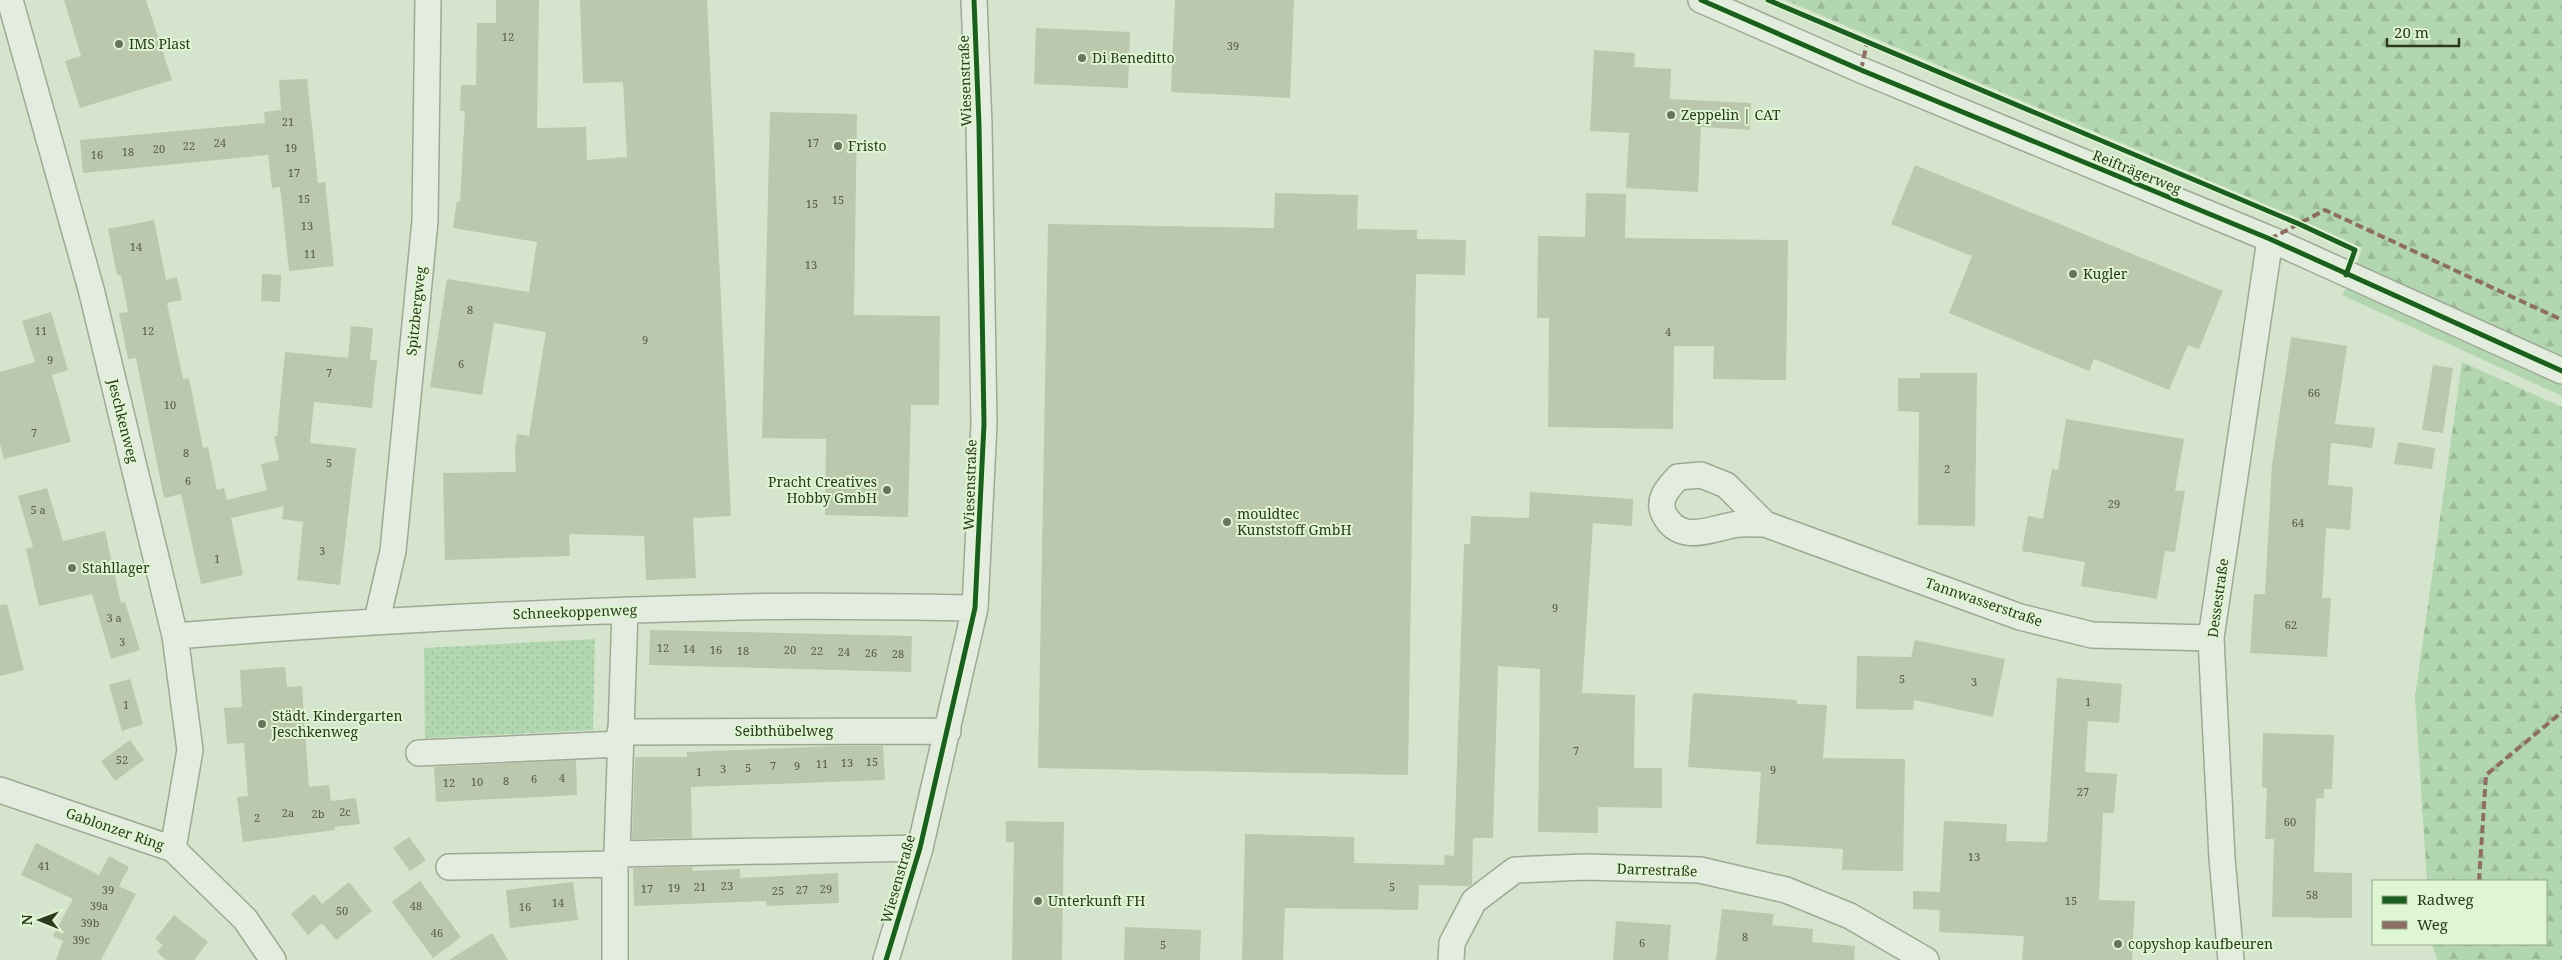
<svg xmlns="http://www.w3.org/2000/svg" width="2562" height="960" font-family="'Noto Serif',serif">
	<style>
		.grass { fill: #b2d7b0 }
		.forest { fill: url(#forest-firs) }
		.park { fill: url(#park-dots) }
		.building { fill: #bcc8ad }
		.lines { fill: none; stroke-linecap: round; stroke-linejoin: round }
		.minor-casing { stroke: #9ea995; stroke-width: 28 }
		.minor { stroke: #e3ecde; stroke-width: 25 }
		.quiet { stroke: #8d6e63; stroke-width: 4; stroke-dasharray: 8 4; stroke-linecap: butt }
		.cycleway-casing { stroke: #dff6d2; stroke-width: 8 }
		.cycleway { stroke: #1b5e20; stroke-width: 5 }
		.poi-dot { fill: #68745b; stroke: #dff6d2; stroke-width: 2 }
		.labels { text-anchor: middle; stroke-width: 4; stroke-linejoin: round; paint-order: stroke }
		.number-label { font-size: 11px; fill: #515c42 }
		.poi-label { font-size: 14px; fill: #2d381e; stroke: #dff6d2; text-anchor: start }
		.street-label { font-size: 14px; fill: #2d381e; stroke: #dff6d2 }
	</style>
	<defs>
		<pattern id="forest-firs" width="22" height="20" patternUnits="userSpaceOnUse" patternTransform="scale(1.25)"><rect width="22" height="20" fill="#b2d7b0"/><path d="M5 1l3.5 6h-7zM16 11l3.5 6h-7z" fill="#99b997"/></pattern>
		<pattern id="park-dots" width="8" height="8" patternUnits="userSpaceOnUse" patternTransform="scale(1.25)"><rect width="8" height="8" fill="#b2d7b0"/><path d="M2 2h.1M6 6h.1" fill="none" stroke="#99b997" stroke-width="1.8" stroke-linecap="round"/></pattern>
	</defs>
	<rect width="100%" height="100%" fill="#d5e4cc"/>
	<path class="grass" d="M2347,288l215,98v10l-220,-101z"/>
	<path class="forest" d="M1785,0h777v361l-206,-95 6,-18 -62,-29z
		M2462,362l100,45v553h-125l-5,-16h114v-63h-119l-12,-184z"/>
	<path class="park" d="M595,639l-2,91 -168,8 -1,-90z"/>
	<path class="building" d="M64,0h82l26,80 -92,28 -15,-47 16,-5z
		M496,0h43l-2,128 49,-1 1,33 40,-3 -4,-75 -40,1 -3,-83h127l24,516 -38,2 3,60 -50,2 -2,-44 -75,-2 1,22 -125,4 -2,-87 73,-1 -1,-21 2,-17 12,2 17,-104 -52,-9 -12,72 -52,-8 17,-108 82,13 8,-50 -84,-14 4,-27 3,1 5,-91h-5l1,-26h15l1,-62h19z
		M1175,0h119l-4,98 -119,-6z
		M1036,28l94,4 -2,56 -94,-4z
		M1594,50l41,3 -1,14 37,2 -1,30 81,4 -1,27 -49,-3 -3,65 -72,-4 3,-55 -39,-2z
		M307,79l11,104 7,-1 9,84 -45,5 -9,-84 -8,1 -4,-33 -185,18 -3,-33 185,-17 -1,-11 17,-2 -2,-30z
		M770,112l87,2 -3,201 86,1 -1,89h-28l-3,112 -83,-2 1,-76 -64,-1z
		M1915,165l308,126 -24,58 -11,-4 -19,45 -75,-31 -5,12 -140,-58 23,-57 -81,-32z
		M1275,193l83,2 -1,34 60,1v9l49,1 -1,35 -49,-1 -8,501 -370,-7 10,-544 226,4z
		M1586,193l40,1 -1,44 163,2 -2,140 -73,-1 1,-33h-40l-1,83 -125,-2 1,-109h-12l1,-82 47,1z
		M154,220l12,60 11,-3 5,23 -15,3 16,76 6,-1 14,70 5,-1 9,43 7,-2 3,12 40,-10 -6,-26 18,-4 -5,-24h3l8,-84 63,6 3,-32 22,2 -3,32h7l-5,48 -58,-6 -4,41 46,5 -16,137 -43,-5 6,-58 -21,-3 2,-13 -53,12 12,57 -42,9 -20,-90 -17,4 -28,-140 -8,1 -9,-46 9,-1 -7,-37h-4l-9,-46z
		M262,274l19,1 -1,27 -19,-1z
		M51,312l17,58 -16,5 19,67 -67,17 -4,-15v-72l35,-10 -13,-41z
		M2291,337l56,9 -12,78 40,4 -3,20 -41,-5 -3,42 25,2 -3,43 -24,-2 -4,70h9l-4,59 -77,-4 4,-59h11l7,-130z
		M2433,365l20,3 -10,65 -21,-3z
		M1920,373h57l-2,153 -57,-1 1,-113 -21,-1v-33h22z
		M2066,419l118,20 -9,51 10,1 -10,61 -10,-1 -8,48 -76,-13 4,-24 -63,-11 6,-35 15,3 9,-50 6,1z
		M2398,442l37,6 -3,21 -38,-5z
		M47,488l16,53 42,-10 16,72 4,-1 15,48 -29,9 -19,-65 -53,12 -13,-57 7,-2 -15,-51z
		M1530,492l103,7 -1,27 -39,-3 -11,170 53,2 -1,73h28v40l-64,-1v26l-60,-1 2,-163 -42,-3 -5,172h-20l-1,46 -2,2 -51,-1 -1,25 -133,-2 -2,52h-41l3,-126 109,3v26l90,2 1,-10 9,1 10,-312h6l1,-28 58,2z
		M7,604l17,66 -24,6v-71z
		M650,630l262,6 -1,36 -262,-7z
		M1915,640l90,19 -12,58 -79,-17 -1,10 -57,-1 1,-53 54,1z
		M285,667l2,20 15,-1 7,101 20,-2 2,16 25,-3 4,26 -25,3v3l-92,12 -6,-45 11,-1 -4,-53 -17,1 -3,-36 18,-1 -2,-37z
		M2057,678l65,6 -3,39 -31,-2 -3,51 32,2 -3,39h-11l-4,87 36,1 -3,59h-110l2,-24 -85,-4 1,-22 -27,-1v-18l27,1 4,-71 63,3 -1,17 41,1z
		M130,679l13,45 -21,7 -13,-46z
		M1693,693l104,7v4l30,1 -4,53 82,1 -2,112 -61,-1 1,-21 -87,-5 5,-72 -73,-5z
		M2263,733l71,2 -2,54h-8v9h-8l-2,74 38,1v45l-80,-1 2,-78h-9l2,-51 -5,-1z
		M130,740l14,20 -29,21 -14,-20z
		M836,746h47l2,34 -194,7 1,51 -60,1 3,-82h52v-5z
		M576,760l1,35 -141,7 -2,-35z
		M1006,821l58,1 -2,138h-50l2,-118h-8z
		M409,837l17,23 -16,11 -17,-23z
		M36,843l63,32 10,-19 20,11 -10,19 17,8 -35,66h-45l7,-19 -10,-5 20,-37 -52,-24z
		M692,867l1,4 47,-2v9l98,-5 1,30 -72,3 -1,-5 -132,5 -1,-38z
		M420,881l41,56 -28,21 -41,-56z
		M349,882l23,29 -36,29 -14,-17 -14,12 -17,-21 23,-20 8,10z
		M573,882l5,38 -68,8 -4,-38z
		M1722,909l52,5 -2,11 41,4 -1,13 43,4 -1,14h-138z
		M174,915l34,27 -14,18h-28l-9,-8 6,-7 -8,-6z
		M1616,921l55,4 -3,35h-55z
		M1125,927l76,3 -1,30h-76z
		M492,933l16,27h-59z"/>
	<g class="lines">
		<defs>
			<path id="minor" d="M10,0l81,289 84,347 15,114 -17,99
				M1701,0l160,70 409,169 292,132
				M1765,524c-10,0 -22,-1 -32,1 -25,5 -54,19 -69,-11 -7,-15 4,-26 14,-37l23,-2 25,10 39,39 255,93 72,18 119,3
				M377,620l16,-69 32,-330 3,-221
				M175,636c189,-15 377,-25 567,-29 77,-2 155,0 233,1
				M620,732l328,-1
				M419,753l201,-9
				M0,790l173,59 72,70 28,41
				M617,854l303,-6
				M449,867l166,-3
				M615,960v-96l2,-10 8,-244
				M886,960l34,-112 55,-240 9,-184 -5,-299 -5,-125
				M1451,960l1,-17 22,-42 41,-31 70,-3 115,3 86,20 64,26 76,44
				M2231,960l-9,-102 -11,-220 59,-399"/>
		</defs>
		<use href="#minor" class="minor-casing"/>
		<use href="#minor" class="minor"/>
		<path class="quiet" d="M1861,70l6,-27
			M2270,239l55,-29 237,110
			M2479,881l7,-106 76,-63"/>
		<defs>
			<path id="cycleway" d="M1701,0l160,70 409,169 292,132
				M1768,0l531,224 56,26 -9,25
				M886,960l34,-112 55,-240 9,-184 -5,-299 -5,-125"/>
		</defs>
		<use href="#cycleway" class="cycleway-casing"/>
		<use href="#cycleway" class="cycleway"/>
	</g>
	<g class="poi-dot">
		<circle cx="119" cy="44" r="5"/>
		<circle cx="1082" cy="58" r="5"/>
		<circle cx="1671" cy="115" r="5"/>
		<circle cx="838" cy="146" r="5"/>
		<circle cx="2073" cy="274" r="5"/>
		<circle cx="887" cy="490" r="5"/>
		<circle cx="1227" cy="522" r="5"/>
		<circle cx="72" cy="568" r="5"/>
		<circle cx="262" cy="724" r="5"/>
		<circle cx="1038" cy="901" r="5"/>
		<circle cx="2118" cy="944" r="5"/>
	</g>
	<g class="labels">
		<g class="number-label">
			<text x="508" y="41">12</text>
			<text x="1233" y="50">39</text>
			<text x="288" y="126">21</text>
			<text x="220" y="147">24</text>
			<text x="813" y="147">17</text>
			<text x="189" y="150">22</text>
			<text x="291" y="152">19</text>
			<text x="159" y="153">20</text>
			<text x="128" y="156">18</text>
			<text x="97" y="159">16</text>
			<text x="294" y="177">17</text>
			<text x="304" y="203">15</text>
			<text x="838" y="204">15</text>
			<text x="812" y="208">15</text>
			<text x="307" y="230">13</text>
			<text x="136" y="251">14</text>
			<text x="310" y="258">11</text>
			<text x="811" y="269">13</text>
			<text x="470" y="314">8</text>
			<text x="41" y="335">11</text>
			<text x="148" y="335">12</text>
			<text x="1668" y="336">4</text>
			<text x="645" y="344">9</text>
			<text x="50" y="364">9</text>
			<text x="461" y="368">6</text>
			<text x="329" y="377">7</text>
			<text x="2314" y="397">66</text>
			<text x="170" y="409">10</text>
			<text x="34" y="437">7</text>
			<text x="186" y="457">8</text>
			<text x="329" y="467">5</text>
			<text x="1947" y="473">2</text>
			<text x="188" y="485">6</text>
			<text x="2114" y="508">29</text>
			<text x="38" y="514">5 a</text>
			<text x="2298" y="527">64</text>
			<text x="322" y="555">3</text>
			<text x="217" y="563">1</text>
			<text x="1555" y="612">9</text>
			<text x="114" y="622">3 a</text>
			<text x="2291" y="629">62</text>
			<text x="122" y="646">3</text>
			<text x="663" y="652">12</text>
			<text x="689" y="653">14</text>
			<text x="716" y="654">16</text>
			<text x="790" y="654">20</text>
			<text x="743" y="655">18</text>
			<text x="817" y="655">22</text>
			<text x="844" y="656">24</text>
			<text x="871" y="657">26</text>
			<text x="898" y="658">28</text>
			<text x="1902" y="683">5</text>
			<text x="1974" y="686">3</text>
			<text x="2088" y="706">1</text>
			<text x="126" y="709">1</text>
			<text x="1576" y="755">7</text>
			<text x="122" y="764">52</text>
			<text x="872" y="766">15</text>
			<text x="847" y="767">13</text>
			<text x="822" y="768">11</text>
			<text x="773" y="770">7</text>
			<text x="797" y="770">9</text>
			<text x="748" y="772">5</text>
			<text x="723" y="773">3</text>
			<text x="1773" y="774">9</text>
			<text x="699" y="776">1</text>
			<text x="562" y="782">4</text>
			<text x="534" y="783">6</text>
			<text x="506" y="785">8</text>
			<text x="477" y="786">10</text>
			<text x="449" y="787">12</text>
			<text x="2083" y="796">27</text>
			<text x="345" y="816">2c</text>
			<text x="288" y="817">2a</text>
			<text x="318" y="818">2b</text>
			<text x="257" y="822">2</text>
			<text x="2290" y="826">60</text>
			<text x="1974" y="861">13</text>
			<text x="44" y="870">41</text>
			<text x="727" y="890">23</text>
			<text x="700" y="891">21</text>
			<text x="1392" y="891">5</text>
			<text x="674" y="892">19</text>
			<text x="647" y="893">17</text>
			<text x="826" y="893">29</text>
			<text x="108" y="894">39</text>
			<text x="802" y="894">27</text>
			<text x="778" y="895">25</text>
			<text x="2312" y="899">58</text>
			<text x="2071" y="905">15</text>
			<text x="558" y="907">14</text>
			<text x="99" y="910">39a</text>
			<text x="416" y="910">48</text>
			<text x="525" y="911">16</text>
			<text x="342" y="915">50</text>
			<text x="90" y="927">39b</text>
			<text x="437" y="937">46</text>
			<text x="1745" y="941">8</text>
			<text x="81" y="944">39c</text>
			<text x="1642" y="947">6</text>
			<text x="1163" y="949">5</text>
		</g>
		<g class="poi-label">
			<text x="129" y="49">IMS Plast</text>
			<text x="1092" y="63">Di Beneditto</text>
			<text x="1681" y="120">Zeppelin | CAT</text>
			<text x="848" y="151">Fristo</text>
			<text x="2083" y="279">Kugler</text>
			<text x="877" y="487" text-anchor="end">Pracht Creatives<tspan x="877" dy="16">Hobby GmbH</tspan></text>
			<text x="1237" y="519">mouldtec<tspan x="1237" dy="16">Kunststoff GmbH</tspan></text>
			<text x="82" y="573">Stahllager</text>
			<text x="272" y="721">Städt. Kindergarten<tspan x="272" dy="16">Jeschkenweg</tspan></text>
			<text x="1048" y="906">Unterkunft FH</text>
			<text x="2128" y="949">copyshop kaufbeuren</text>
		</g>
		<g class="street-label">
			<text transform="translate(965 81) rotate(-92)" y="5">Wiesenstraße</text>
			<text transform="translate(2137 172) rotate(22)" y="5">Reifträgerweg</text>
			<text transform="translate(416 311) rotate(-84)" y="5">Spitzbergweg</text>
			<text transform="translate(123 421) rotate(76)" y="5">Jeschkenweg</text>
			<text transform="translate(970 485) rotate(-88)" y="5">Wiesenstraße</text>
			<text transform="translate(2218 598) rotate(-82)" y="5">Dessestraße</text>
			<text transform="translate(1984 602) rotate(19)" y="5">Tannwasserstraße</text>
			<text transform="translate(575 612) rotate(-2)" y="5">Schneekoppenweg</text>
			<text x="784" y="736">Seibthübelweg</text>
			<text transform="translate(115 829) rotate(19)" y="5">Gablonzer Ring</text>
			<text transform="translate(1657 870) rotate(2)" y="5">Darrestraße</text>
			<text transform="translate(898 879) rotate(-74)" y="5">Wiesenstraße</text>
		</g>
	</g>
	<rect x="2372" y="880" width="175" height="65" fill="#dff6d2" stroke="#98aa8a"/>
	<rect x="2382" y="896" width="25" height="8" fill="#1b5e20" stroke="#98aa8a"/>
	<text x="2417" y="905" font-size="15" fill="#2d381e">Radweg</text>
	<rect x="2382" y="921" width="25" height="8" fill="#8d6e63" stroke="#98aa8a"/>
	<text x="2417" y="930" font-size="15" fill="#2d381e">Weg</text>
	<g transform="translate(40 920) rotate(271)" stroke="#dff6d2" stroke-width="4" paint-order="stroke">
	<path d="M0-4L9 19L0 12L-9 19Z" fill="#2d381e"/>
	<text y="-8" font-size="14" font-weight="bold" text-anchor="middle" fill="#2d381e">N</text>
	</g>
	<path d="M2387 38v8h72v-8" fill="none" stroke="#2d381e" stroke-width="2.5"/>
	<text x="2394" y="38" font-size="15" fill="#2d381e" stroke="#dff6d2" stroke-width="4" paint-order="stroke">20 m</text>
</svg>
